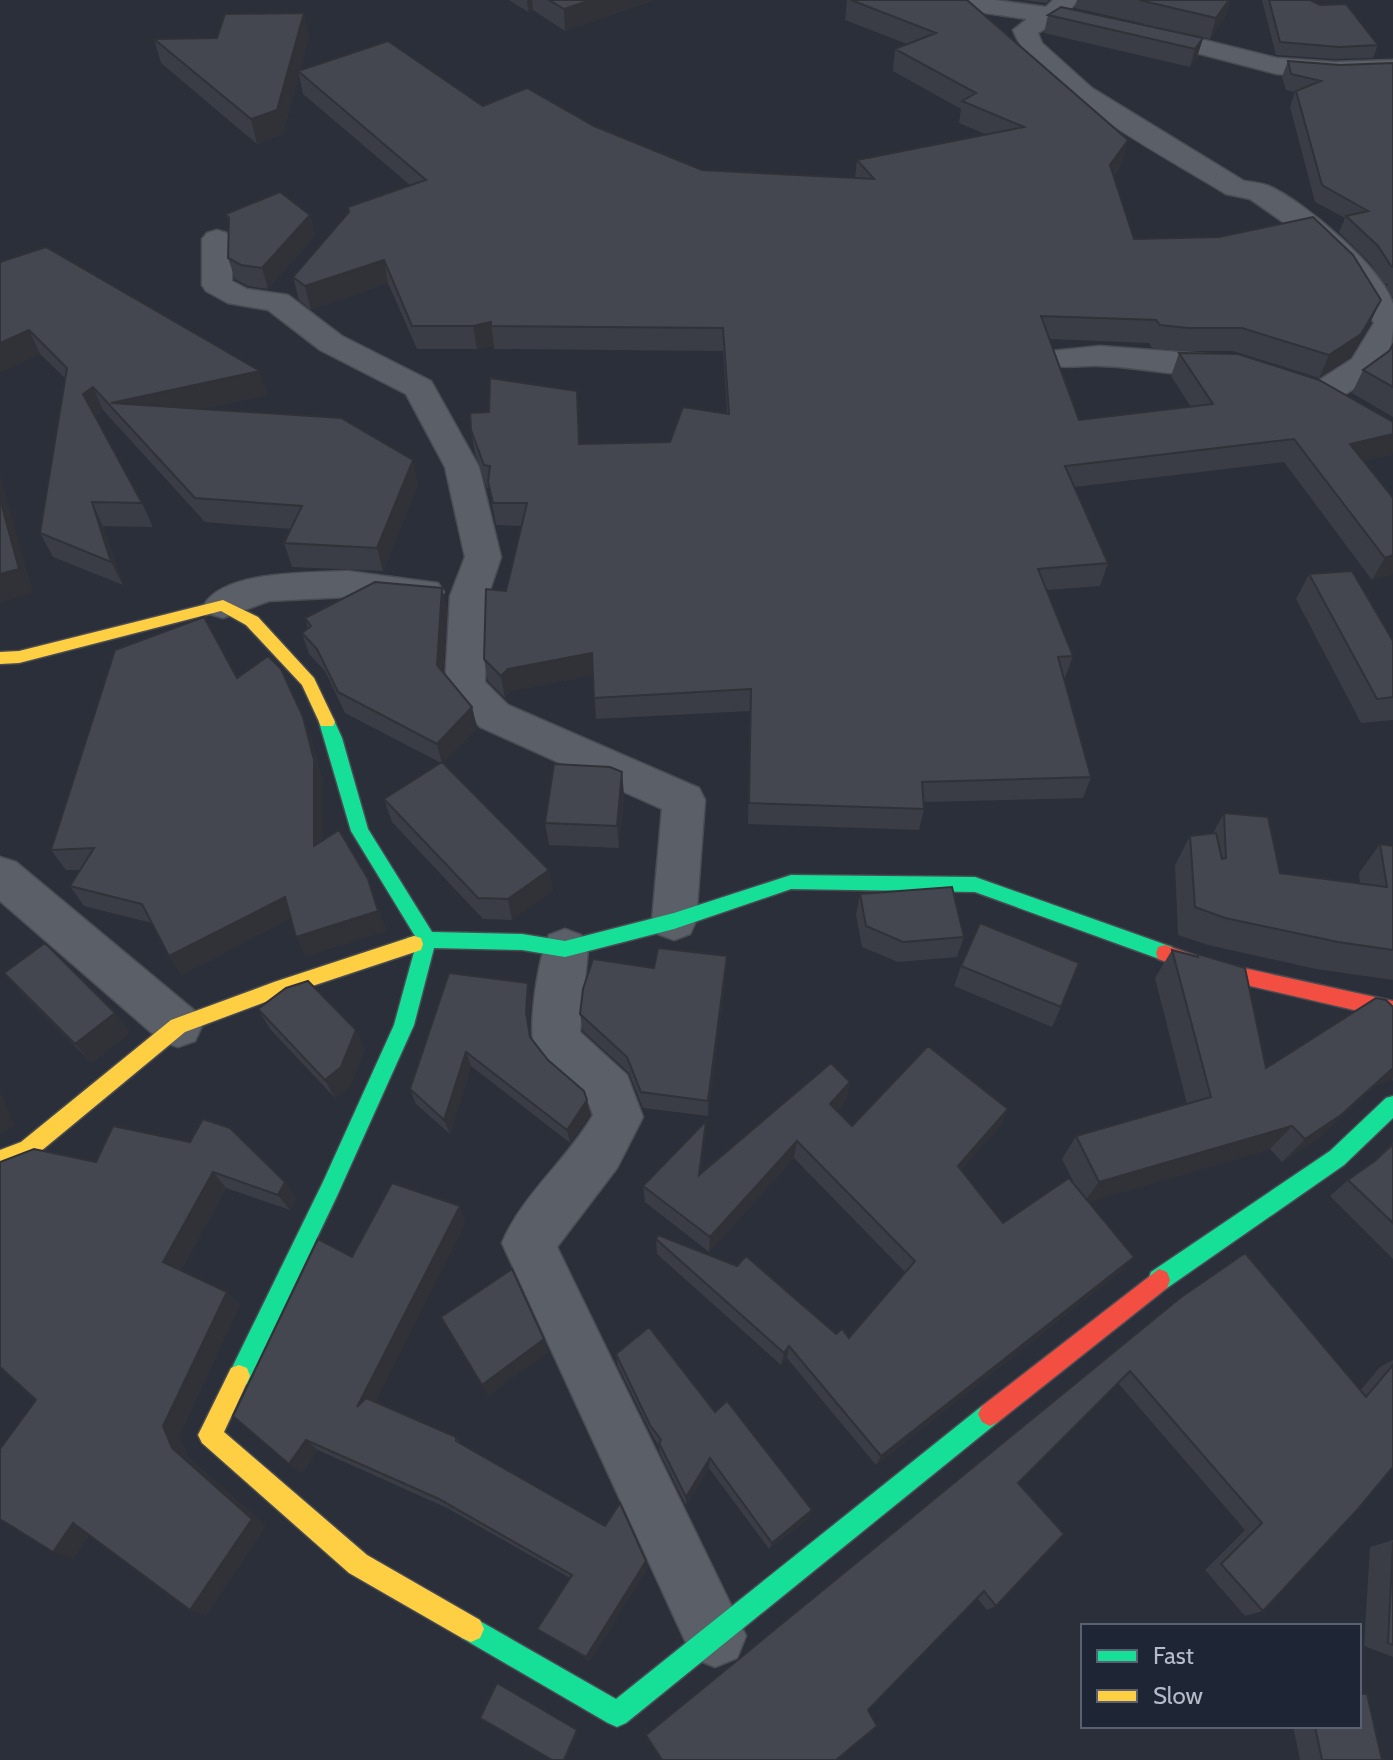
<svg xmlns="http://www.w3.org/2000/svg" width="1393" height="1760" font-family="Cabin,sans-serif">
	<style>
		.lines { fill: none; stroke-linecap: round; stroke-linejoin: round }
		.street-casing { stroke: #494c53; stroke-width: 3 }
		.fast-casing { stroke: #494c53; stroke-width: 3 }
		.slow-casing { stroke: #494c53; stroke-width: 3 }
		.jam-casing { stroke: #494c53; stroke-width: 3 }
		.street { fill: #5b5f67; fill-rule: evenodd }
		.fast { fill: #16e098; fill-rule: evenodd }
		.slow { fill: #ffcf43; fill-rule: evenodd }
		.jam { fill: #f24e42; fill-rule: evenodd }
		.wall { fill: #3a3d45 }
		.shaded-wall { fill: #303238 }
		.building { fill: #444750; stroke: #303238; stroke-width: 2 }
	</style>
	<rect width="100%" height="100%" fill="#2b2f39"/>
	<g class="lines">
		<defs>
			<path id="street" d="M932,0h63l51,7 7,-7h25l-9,11 8,6 -3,5 -19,1 -17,10 4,10 50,45 152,93c8,1 17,2 25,5 33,14 114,82 124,118 0,4 0,13 0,18 0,30 -6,44 -32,62 -16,11 -31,21 -51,16l-4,-7 4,-7 42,-27 22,-36 -29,-47 -32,-33 -63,-44 -24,-5c-56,-35 -191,-104 -213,-164l14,-11 -83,-12 -8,-2z
				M1144,25l133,33 57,4 59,-2v16l-59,2 -57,-4 -142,-37 -3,-5 3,-5z
				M217,230l10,3 5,6v42l15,8 41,6 54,41 89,45 4,7 44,79 22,90 -13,39 -3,86 23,23 191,83 6,12 -9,121 -6,13 -16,6 -16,-6 -6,-13 10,-112 -182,-82 -35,-41 5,-90 15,-39 -20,-90 -39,-73 -86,-44 -52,-40 -40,-7 -22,-12 -4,-6v-46l5,-6z
				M1100,346l145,11 5,7 -5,7c-46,12 -97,-4 -144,-5 -17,-1 -33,3 -50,-1l-5,-7 5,-7z
				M347,571l91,12 6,9 -6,9 -13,4 -78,-8 -78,4 -46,17 -13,-4 -6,-9c20,-35 107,-32 143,-34z
				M0,857l16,5 179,149 7,15 -7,15 -17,6 -17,-6 -161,-140z
				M565,929l16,6 7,14 -8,83 47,43 16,42 -26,51 -60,79 189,389 -9,22 -22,9 -22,-9 -191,-415c20,-48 65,-83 91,-128l-4,-11c-16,-16 -43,-33 -53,-53 -10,-20 3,-95 13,-116z"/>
			<path id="fast" d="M327,716l6,2 9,20 26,91 64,103 90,2 43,7 109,-28 117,-38 184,2 197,70 2,6 -2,6 -7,2 -190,-69 -184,-3 -117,40 -109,28 -43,-7 -88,-2 -20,77 -77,171 -90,188 -8,3 -8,-3 -3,-8 95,-194 71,-157 20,-73 -7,-2 -2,-6 2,-6 8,-2 -64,-105 -32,-109z
				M1393,1096v22l-49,47 -177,123 -8,3 -8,-3 -3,-8 3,-8 179,-121 56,-53z
				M990,1402l8,4 4,8 -4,8 -372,301 -9,4 -9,-4 -146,-85 -4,-9 4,-9 9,-4 145,83 366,-293z"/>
			<path id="slow" d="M223,600l35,17 56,61 21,44 -2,4h-12l-19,-41 -56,-60 -25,-14 -202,52 -19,1v-12l19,-1z
				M414,936l7,2 2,6 -2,6 -145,48 -91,34 -150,124 -35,14v-20l21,-8 150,-122 103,-38z
				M239,1365l8,3 3,8 -26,56 143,123 113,65 4,9 -4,9 -9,4 -9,-4 -113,-65 -147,-130 -4,-8 4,-8 29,-59z"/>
			<path id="jam" d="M1165,945l42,15 186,41v18l-186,-43 -49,-17 -2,-6 2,-6z
				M1159,1269l8,3 3,8 -3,8 -169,134 -8,4 -8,-4 -4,-8 4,-8z"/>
		</defs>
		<use href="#street" class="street-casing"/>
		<use href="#fast" class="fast-casing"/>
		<use href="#slow" class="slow-casing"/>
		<use href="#jam" class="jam-casing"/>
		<use href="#street" class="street"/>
		<use href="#fast" class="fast"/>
		<use href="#slow" class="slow"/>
		<use href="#jam" class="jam"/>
	</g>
	<path class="wall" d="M509,0h145l-89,31 -32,-21 -5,2z
		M847,0h120l161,140 -6,22 -8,13 20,64 247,61 -11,23 -20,34 -31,21 -86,-27h-53l-28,-3 -3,-5 -100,-4 30,81 112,-13 -20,-31 8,-23 214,69v32l-30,7 30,37v76l-21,6 -88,-118 -210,25 34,76 -8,23 -53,4 26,66 -8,22h-1l27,99 -8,21 -159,4v7l-5,21 -171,-6 2,-113 -154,8 -3,-44 -82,16 -6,7 -17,-17 -4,-22 22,-68 16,-65 -26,-1 -7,-37h-2l-12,-35 -4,-23 108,-16 1,30 90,-2 57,-29 -4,-62 -229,-2v-3l-17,3h-60l-29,-66 -77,27 -12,-10 -6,-23 117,-92 -107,-91 -4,-19 -16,59 -26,10 -96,-81 -7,-24 155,-2 -9,34 183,35 111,20 108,44 153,8 2,-18 128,-26 -26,-11 2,-14 -68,-38 2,-22 12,-5 -62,-24z
		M1024,0h25l-3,3z
		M1077,0h153l-6,20 -14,19 -135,-31z
		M1262,0h48l68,45 -5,13 -39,1 -58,-4z
		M1048,15l155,23 -6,19 -7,10 -146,-34z
		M1288,61l52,4 53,-2v235l-7,-11 2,-3 -4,-1 -14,-20 -31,-31 6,-14 -30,-16 -25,-95 5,-15 -9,-2 -4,-13z
		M226,214l84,1 5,21 -47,53 -20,-3 -13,-7 -7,-21 1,-35z
		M0,262l268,133 -65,14 215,75 -35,87 -91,-4 -8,-24 7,-14 -86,-7 -102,-112 -8,6 47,87 11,24 -50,-1 20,59 -70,-28 -13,-24 26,-154 -26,-25 -40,18z
		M1393,345v72l-41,-24 11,-23 26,-19z
		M1309,574l84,67v79l-32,3 -65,-124z
		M442,588l5,22 -4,62 29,35 5,21 -34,35 106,107 4,21 -41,29 -29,-1 -91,-97 -8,-23 57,-36 -96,-50 -20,-42 -16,-17 -7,-21 6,-5 -3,-10z
		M237,678l66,39 8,22 12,43v59l45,38 18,52 -80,25 -10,-19 -5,-19 -109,57 -13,-19 -17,-33 -68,-17 -14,-20 10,-16h-14l-15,-20z
		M624,795l-5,53 -70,-3 -4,-22z
		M1224,813l56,60 80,11 -1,-11 21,-29 13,2v134l-77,-11 -108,-24 -30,-10 -3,-70 15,-29 23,-3z
		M860,894l104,43 -7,20 -59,5 -36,-15 -6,-32z
		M1172,950l25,6 1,-2 68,114 127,-61v74l-1,-2 -18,8 -57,52 -35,23 -12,-13 -181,53 45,55 -13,14 -245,194 -89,-107 -6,7 -124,-111 -1,-15 180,95 13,4 56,-66 -111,-114 -85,94 -64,-50 -2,-16 63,-65 -1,17 -4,35 149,-91 -4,18 -9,11 15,15 156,-17 -8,17 -39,44 42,53 71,-40 -12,-24 14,-23 111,-32 -32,-126z
		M727,956l-1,18 -18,142 -65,-8 -14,-35 -46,-42 -3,-17 74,-46z
		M961,966l100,41 -9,20 -98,-41z
		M4,973l111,40 15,19 -38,31 -70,-70z
		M531,999l-2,28 2,12 17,21 39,40 3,15 -20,28 -99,-77 -21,68 -34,-30 -6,-15z
		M258,1009l98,21 9,19 -15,37 -15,12 -65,-69z
		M113,1126l183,72 -6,12 -64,-22 -45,82 46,22 13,13 -61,131 9,21 78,69 -60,89 -16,-5 -101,-75 -16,24 -37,-159 60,-238z
		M1393,1142v117l-63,-63 18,-16 21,-14z
		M466,1222l-91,180 81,35 5,7 185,117 2,6 -58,94 -53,-32 33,-51 -123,-70 -129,-58 -16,23 -13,-9z
		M1180,1298l180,93 20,-24 13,-7v107l-130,144 -18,5 -40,-46 40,-40 -127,-147 -100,100 -22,123 -9,4 -10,-12 -315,162z
		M616,1354l99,58 97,98 -3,8 -40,31 -60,-81 -23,37 -26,-52 -1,-7 -7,-11 -34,-69z
		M1393,1540v117l-29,-11 6,-99z
		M1293,1726h66l23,34h-82z"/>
	<path class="shaded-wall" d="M527,0h5l1,10 -5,2z
		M591,0h63l-89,31 -1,-22z
		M1229,0l-5,20 -14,19 6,-21z
		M304,13l5,24 -9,36 -2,-2 1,4 -16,59 -26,10 -6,-25z
		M1203,38l-6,19 -7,10 5,-18z
		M1128,140l-6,22 -18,25 6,-22z
		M310,215l5,21 -47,53 -6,-21z
		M384,260l4,23 -77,27 -6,-24z
		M1381,300l-11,23 -20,34 -31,21 10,-23z
		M491,322l3,24 -17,3 -4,-23z
		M29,330l11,24 -40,18v-29z
		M260,371l8,24 -140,30 -17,-22z
		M93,387l10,23 -9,7 -11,-23z
		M577,391l2,23 2,53 -2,-23z
		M1393,434v20l-55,13 12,-23z
		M413,460l5,24 -35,87 -6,-23z
		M0,474l33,119 -33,10z
		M92,502l11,24 20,59 -12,-23z
		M1393,555v19l-21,6 13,-22z
		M442,588l5,22 -5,76 -5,-21z
		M592,653l2,22 -83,16 -6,7 -4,-22 7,-7z
		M472,707l5,21 -35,36 -5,-20z
		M303,717l8,22 12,43v85l-9,-21z
		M622,772l2,23 -5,53 -2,-22z
		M549,870l4,21 -41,29 -4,-21z
		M368,879l18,52 -80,25 -10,-19z
		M285,897l9,20 -112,58 -13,-19z
		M727,956l-1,18 -18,142v-15z
		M528,983l3,16 -2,28 4,26 -7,-41z
		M115,1013l15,19 -38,31 -17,-19z
		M356,1030l9,19 -15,37 -15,12 -10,-18z
		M466,1052l5,14 -21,68 -6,-14z
		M1393,1068v10l-1,1 -18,8 -57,52 -35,23 23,-23z
		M850,1082l-4,18 -19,22 3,-18z
		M0,1091l15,34 -15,9z
		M587,1100l3,15 -20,28 -3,-13z
		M1008,1109l-8,17 -50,57 8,-17z
		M706,1121l-1,17 -6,53v-16z
		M1292,1126l-22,23 -187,55 16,-22z
		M797,1141l-3,17 -85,94 1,-15z
		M213,1172l13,16 -48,87 -15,-13z
		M285,1182l11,16 -6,12 -12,-15z
		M460,1206l6,16 -98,196 -11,-11z
		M1134,1257l-13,14 -245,194 5,-9z
		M227,1292l13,13 -61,131 9,21 78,69 -60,89 -16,-5 -18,-162 -9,-22z
		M544,1339l5,13 -61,44 -6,-11z
		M789,1346l-2,12 -6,7 3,-12z
		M306,1440l12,10 -16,23 -13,-9z
		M710,1458l-1,10 -23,37v-8z
		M812,1510l-3,8 -40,31 3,-6z
		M73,1523l19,7 -19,29 -20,-7z
		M646,1561l2,6 -58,94 -4,-4z
		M497,1683l82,47 -13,30h-2z"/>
	<path class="building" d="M549,0h42l-27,9z
		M851,0h116l161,140 -18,25 24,74 85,-2 94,-20 40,38 28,45 -20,34 -32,21 -87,-27h-54l-28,-3 -4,-5 -115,-4 38,104 134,-16 -34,-51 59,1 81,26 74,42v12l-43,10 43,54v57l-8,3 -91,-119 -229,27 43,97 -70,6 35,87 -15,1 33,120 -169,5 2,27 -175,-6 2,-114 -157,9 -2,-45 -84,16 -7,7 -17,-17 2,-70 20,2 21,-88h-34l-5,-21 2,-16 -6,-1 -13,-35 -1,-17 19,-1 1,-34 87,13 2,53 91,-2 13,-35 46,7 -6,-86 -232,-2v-4l-18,4h-61l-28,-66 -79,26 -12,-9 56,-65 -1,-5 78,-27 -128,-109 90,-30 95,65 44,-18 67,38 108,44 172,9 -17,-19 167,-33 -62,-26 14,-8 -81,-44 41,-16z
		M1139,0h90l-13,18z
		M1269,0h41l10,5 26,-1 32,41 -39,2 -59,-5z
		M1061,7l142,31 -8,11 -147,-34z
		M304,13l-27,97 -26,9 -97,-80 63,-1 8,-24z
		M1288,61l52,4 53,-2v204l-2,-1 -13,-20 -32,-30 22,-5 -46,-26 -26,-94 25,-10 -30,-7z
		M280,192l30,23 -48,53 -21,-3 -13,-7 1,-40 -3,-4z
		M46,247l214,124 -149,32 230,15 72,42 -36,88 -93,-5 18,-37 -107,-8 -102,-111 -10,7 59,109 -50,-1 19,60 -71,-29 27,-165 -38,-38 -29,13v-81z
		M1393,345v42l-30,-17 26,-19z
		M0,499l19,70 -19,5z
		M1352,571l41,70v56l-16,2 -68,-125z
		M375,582l67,6 -5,77 35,42 -35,37 -99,-52 -21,-43 -15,-16 9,-7 -6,-8z
		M204,617l33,61 31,-22 13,13 22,48 11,43v86l25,-16 29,49 10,32 -82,26 -11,-40 -116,59 -27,-52 -72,-18 24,-38 -43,2 64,-200z
		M442,762l107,108 -41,29 -30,-1 -94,-99z
		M554,764l56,3 12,5 -5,54 -72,-3z
		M1224,813l44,4 12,56 107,14 -7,-43 13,2v104l-55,-8 -113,-24 -30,-11 -5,-71 26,-3 6,26 4,-1z
		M952,887l12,50 -61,5 -37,-16 -6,-32z
		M980,923l99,40 -18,44 -100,-41z
		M45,943l70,70 -40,31 -71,-71z
		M658,948l69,8 -19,145 -67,-9 -14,-35 -47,-43 3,-25 10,-30 61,9z
		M1172,950l26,7v-3l47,14 21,100 110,-70 10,2 7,7v61l-52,47 -36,24 -13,-13 -193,56 -23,-46 135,-39z
		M449,973l79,10 -2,29 4,25 18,23 36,31 3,9 -20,30 -101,-78 -22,68 -34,-31z
		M308,981l48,49 -15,37 -16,13 -67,-71 28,-21z
		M928,1046l80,63 -50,57 45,57 66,-45 65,79 -253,199 -92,-110 -5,7 -128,-114 2,-4 79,31 9,-10 90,78 6,-5 7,9 66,-77 -118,-120 -87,96 -67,-51 63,-65 -7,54 132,-112 19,19 -20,22 22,22z
		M203,1119l27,9 55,54 -7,13 -65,-23 -50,90 64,30 -64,134 9,22 80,71 -62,91 -117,-87 -20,29 -53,-33v-70l36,-49 -36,-33v-205l34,-13 62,13 17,-36 77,16z
		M1393,1144v79l-45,-43 28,-20z
		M392,1183l68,23 -103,201 9,-9 90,39v4l149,85 15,-23 26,58 -60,96 -49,-28 35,-54 -133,-76 -133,-59 -17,24 -56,-48 85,-177 34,18z
		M1245,1253l121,144 27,-32v102l-35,42 -95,102 -42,-47 41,-41 -132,-152 -112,112 46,51 -68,72 -12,-15 -116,119 9,16 -41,34h-174l-16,-25 534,-437z
		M512,1269l32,70 -62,46 -41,-68z
		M649,1327l66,85 12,-11 85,109 -40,33 -62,-85 -24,39 -27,-54 2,-3 -11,-15 -34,-71z
		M1393,1542v103l-5,-2z
		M497,1683l80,47 -13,30h-12l-72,-42z
		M1359,1694h8l15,66h-60l-7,-34h44z"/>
	<rect x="1081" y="1624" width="280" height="104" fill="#1e2534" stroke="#5a6170" stroke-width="2"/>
	<rect x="1097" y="1650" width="40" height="12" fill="#16e098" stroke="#5a6170" stroke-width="2"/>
	<text x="1153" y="1664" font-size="24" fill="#b5bbc9">Fast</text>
	<rect x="1097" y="1690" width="40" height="12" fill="#ffcf43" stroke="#5a6170" stroke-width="2"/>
	<text x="1153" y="1704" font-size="24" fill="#b5bbc9">Slow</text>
</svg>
